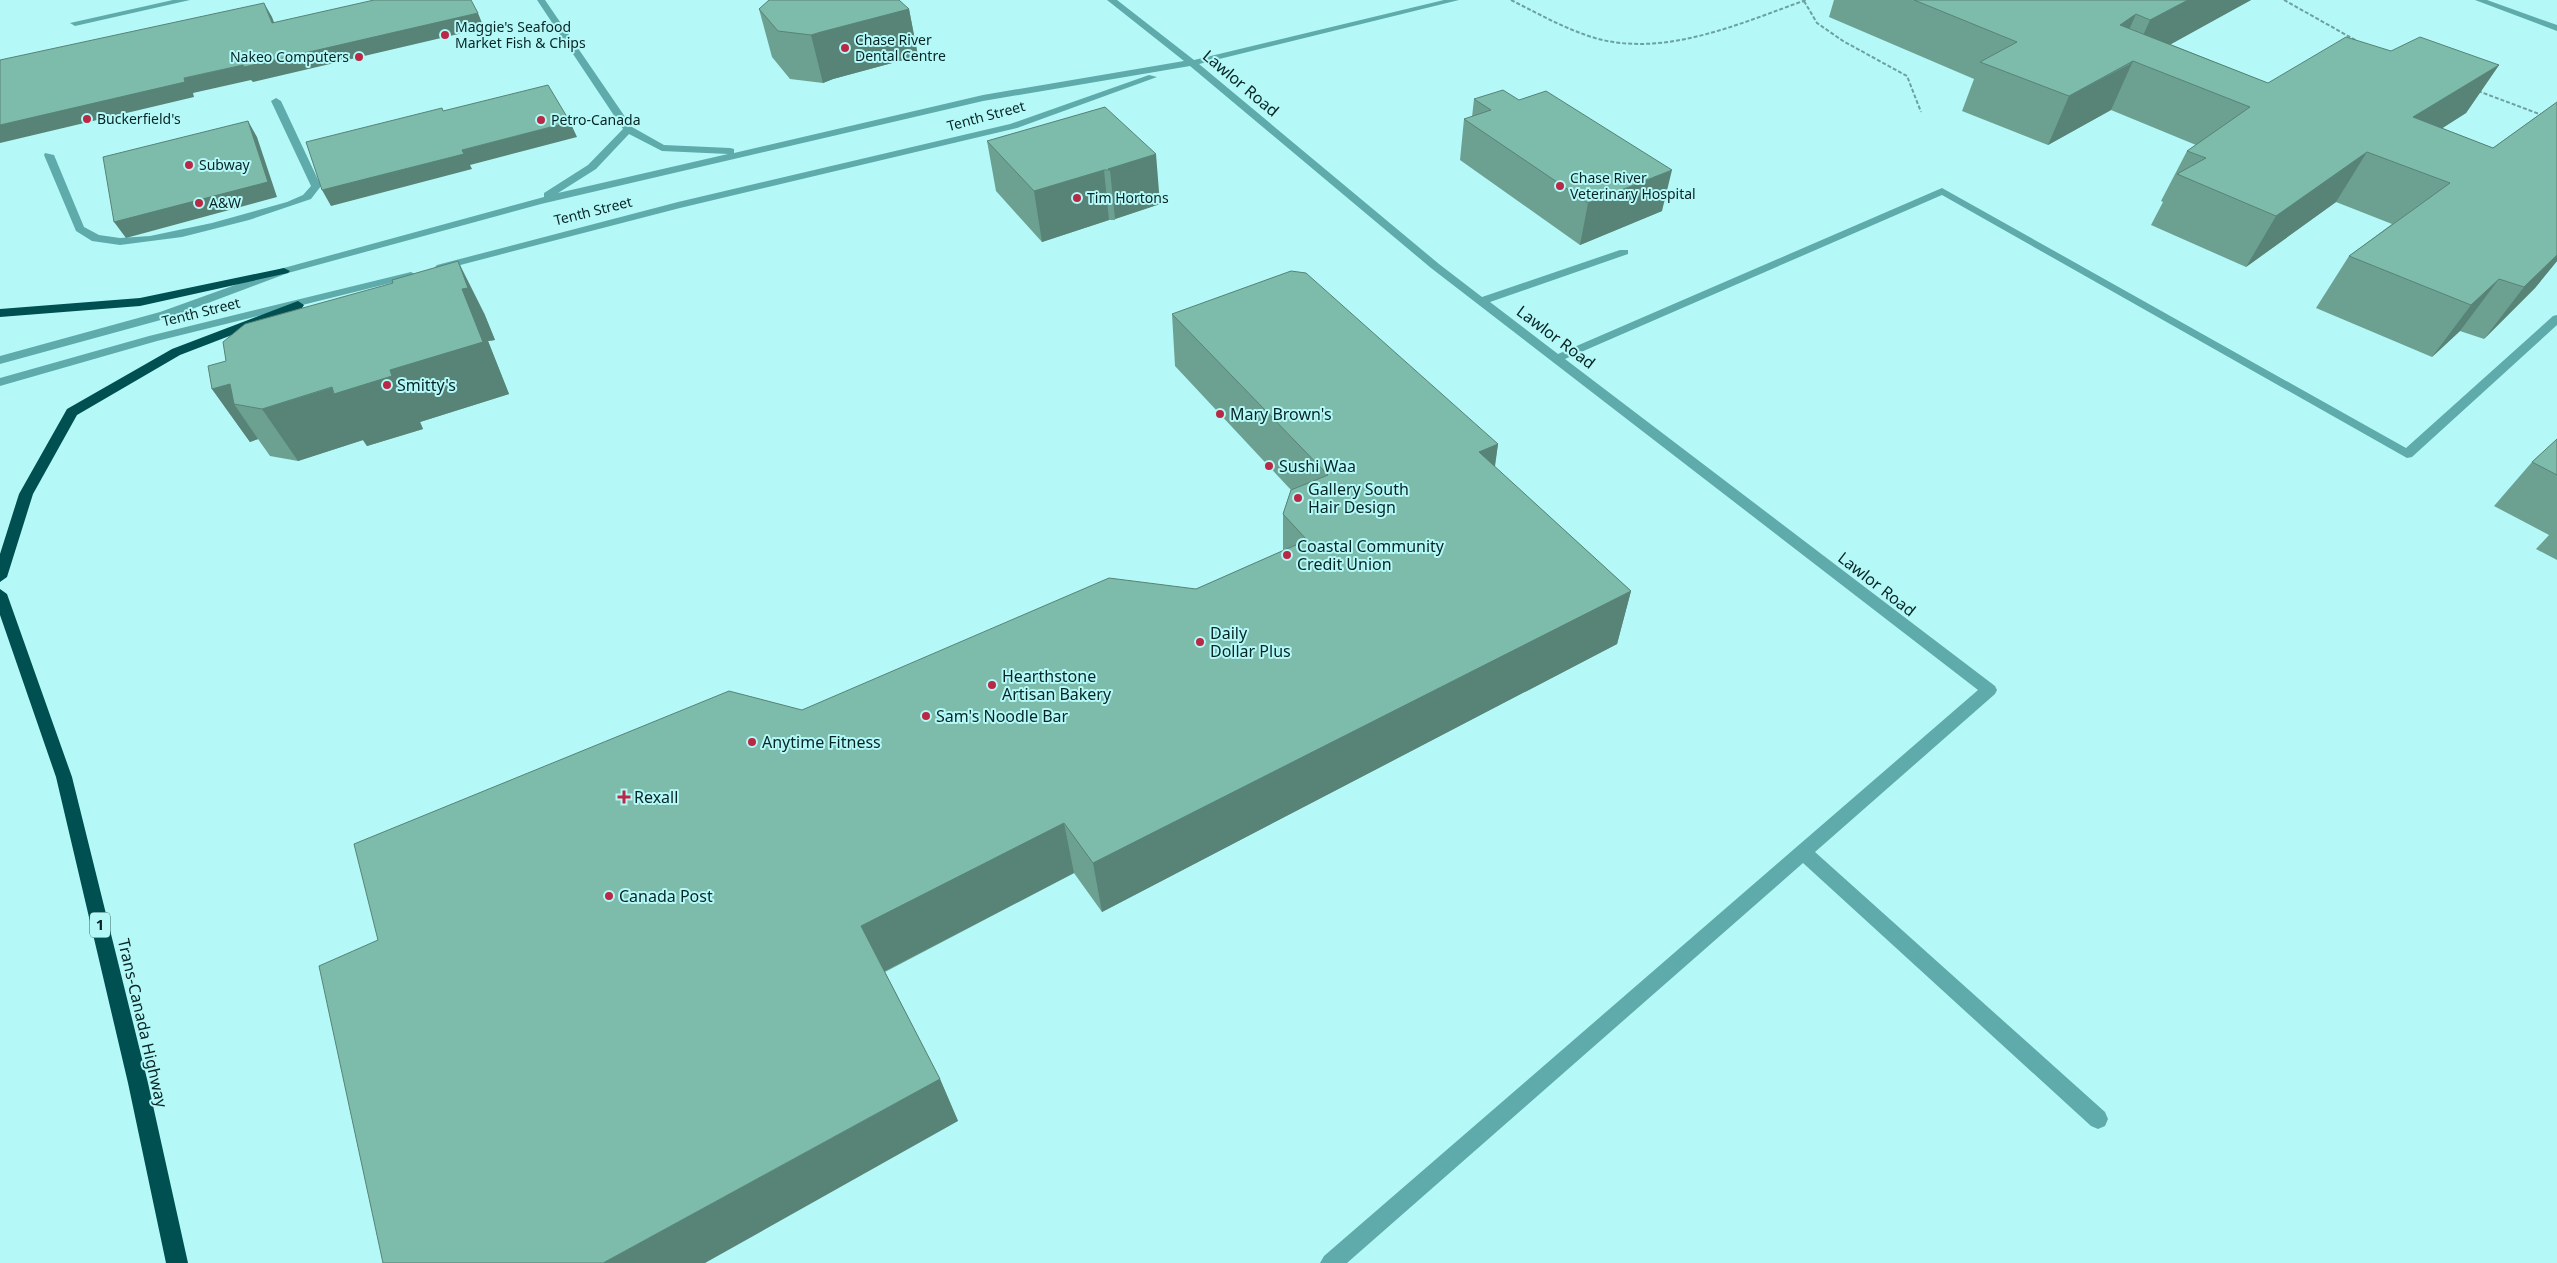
<svg xmlns="http://www.w3.org/2000/svg" width="2557" height="1263" font-family="'Noto Sans',sans-serif">
	<style>
		.lines { fill: none; stroke-linecap: round; stroke-linejoin: round }
		.path { stroke: #6ca1a0; stroke-width: 2; stroke-dasharray: 4 2; stroke-linecap: butt }
		.minor { fill: #5faaaa; fill-rule: evenodd }
		.highway { fill: #015051; fill-rule: evenodd }
		.wall { fill: #6ca192 }
		.shaded-wall { fill: #588377 }
		.building { fill: #7dbbaa; stroke: #588377 }
		.poi-dot { fill: #b92845; stroke: #b4f9f8; stroke-width: 2 }
		.labels { text-anchor: middle; stroke-width: 4; stroke-linejoin: round; paint-order: stroke }
		.far-poi-label { font-size: 14px; fill: #072424; stroke: #b4f9f8; text-anchor: start }
		.far-street-label { font-size: 14px; fill: #072424; stroke: #b4f9f8 }
		.shield { fill: #b4f9f8; stroke: #3b6464; stroke-width: 1 }
		.shield-label { font-size: 15px; font-weight: bold; fill: #072424 }
		.street-label { font-size: 16px; fill: #072424; stroke: #b4f9f8 }
		.poi-label { font-size: 16px; fill: #072424; stroke: #b4f9f8; text-anchor: start }
	</style>
	<rect width="100%" height="100%" fill="#b4f9f8"/>
	<g class="lines">
		<path class="path" d="M1511,0c28,14 54,29 84,38 70,20 146,-15 211,-38
			M2284,0l73,41
			M1804,1l13,22 26,18 64,35 14,36
			M2478,91l64,24"/>
		<path class="minor" d="M173,0h17l-115,26 -5,-3z
			M537,0h8l87,127 32,18 66,3 4,1v4l249,-58 201,-34 -77,-61h10l77,60 250,-60h15l-260,64 240,200 43,33 138,-47h8v4l-138,48 68,52 384,-166 464,260 147,-132 4,-1v10l-145,132 -5,1 -465,-263 -377,164 430,327 2,4 -2,4 -180,158 290,260 3,7 -3,7 -7,3 -7,-3 -288,-263 -456,400h-27l4,-7 654,-566 -547,-422 -241,-202 -207,35 -442,103 -253,69 -120,45 -168,46v-8l160,-44 120,-43 264,-72v-4l44,-28 35,-36zM629,134l33,17 66,3 -170,39 38,-24z
			M2475,0h12l70,25v6z
			M1149,75l8,2 -140,51 -337,80 -239,62 -6,-3 2,-2 241,-63 332,-78z
			M276,98l5,3 40,85 -10,13 -62,21 -67,17 -62,8 -28,-4 -16,-10 -32,-76 1,-2 9,2 30,72 15,8 21,3 30,-2 62,-13 75,-21 16,-7 8,-9 -40,-85z
			M411,272l6,3 -2,2 -258,64 -157,45v-8l149,-42z"/>
		<path class="highway" d="M284,268l6,3 -2,2 -148,33 -140,11v-8l140,-11z
			M298,301l6,4 -2,3 -122,47 -103,60 -44,79 -26,83 -7,5v-28l19,-60 48,-85 105,-60z
			M0,589l7,5 65,183 76,306 40,180h-22l-38,-180 -72,-306 -56,-162z"/>
	</g>
	<path class="wall" d="M1834,0h417l-81,44 98,39 123,-32 108,14 -33,48 -24,15 51,20 64,-46v159l-22,27 -51,51 -24,-8 -28,26 -116,-49 33,-52 43,-32 -56,-22 -90,65 -95,-42 12,-23 -2,-1 26,-50 9,-6 -85,-35 -63,35 -86,-34 12,-32 -145,-62z
		M759,9h150l9,47 -85,23 -10,4 -33,-4 -18,-22z
		M1474,99l188,112 -82,34 -120,-85 4,-41 8,-2z
		M1105,107l55,97 -45,15v1h-6l-67,22 -46,-51 -9,-50z
		M484,313l11,27 -7,1 21,53 -89,28 3,7 -56,17 -4,-6 -65,21 -28,-5 -12,-17 -8,3 -38,-53 14,-28z
		M1172,314l326,130 -3,23 136,124 -14,53 -515,268 -28,-39 -189,99 55,107 18,42 -580,-181 424,-230 394,-121 87,-38v-37l8,-24 -116,-124z
		M2557,439v121l-21,-11 13,-14 -55,-29 38,-44z"/>
	<path class="shaded-wall" d="M2188,0h63l-114,63 -4,-2 -22,49 -63,35 21,-49 61,-32 20,-44z
		M264,3l8,14 8,21 -8,-15z
		M909,9l9,47 -85,23 -10,4 -12,-48 10,-3z
		M478,13l6,15 -231,54 -2,-2 -58,13 1,4 -194,46v-18l184,-47z
		M2136,14l-21,48 5,-37z
		M2499,65l-33,48 -75,48 22,-44z
		M248,121l9,16 20,60 -151,41 -12,-16z
		M570,122l7,15 -107,28 2,4 -141,37 -9,-16 140,-40z
		M2367,152l-31,50 -90,65 30,-51z
		M1156,154l4,50 -45,15 -5,-49 -2,-1z
		M1104,170l5,50 -67,22 -8,-51z
		M1672,170l-10,41 -82,34 8,-42z
		M2557,255v6l-22,27 -51,51 40,-52z
		M458,261l26,52 11,27 -7,1 21,53 -89,28 3,7 -56,17 -4,-6 -65,21 -36,-52 128,-39 72,-81z
		M2499,279l-39,52 -28,26 39,-52z
		M230,384l4,20 24,35 -8,3 -38,-53z
		M1498,444l-8,53 -11,-45z
		M1631,591l-14,53 -515,268 -9,-49z
		M1064,823l10,50 -193,100 -20,-47z
		M940,1079l18,42 -253,142h-102z"/>
	<path class="building" d="M374,0h97l7,13 -234,54 -1,-2 -59,13 1,4 -185,43v-65l264,-57 8,20z
		M769,0h130l10,9 -88,23 -10,3 -33,-4 -19,-22z
		M1914,0h274l-38,20 -14,-6 -16,11 148,58 78,-46 45,14 29,-14 79,28 -86,52 80,31 64,-46v153l-33,32 -25,-8 -28,26 -122,-49 101,-73 -83,-31 -91,64 -99,-42 29,-16 -19,-7 63,-44 -117,-46 -64,35 -89,-34 37,-20z
		M548,85l22,37 -108,28 2,4 -142,36 -16,-48 136,-34 1,3z
		M1503,90l16,10 27,-9 126,79 -84,33 -124,-84 27,-9 -17,-11z
		M1105,107l51,47 -48,15 2,1h-6l-70,21 -47,-50z
		M248,121l20,61 -154,40 -11,-65z
		M458,261l10,27 -6,1 21,53 -93,28 2,6 -58,18 -2,-7 -70,22 -28,-5 -4,-20 -18,5 -4,-23 18,-5 -3,-19 22,-18 148,-41 -1,-3z
		M1291,271l15,2 192,171 -19,8 152,139 -538,272 -29,-40 -203,103 79,153 -337,184h-220l-64,-297 59,-26 -24,-96 375,-153 73,19 307,-132 87,11 111,-49 -24,-26 8,-24 37,-15 -156,-161z
		M2557,439v36l-25,-13z"/>
	<g class="poi-dot">
		<circle cx="445" cy="35" r="5"/>
		<circle cx="845" cy="48" r="5"/>
		<circle cx="359" cy="57" r="5"/>
		<circle cx="87" cy="119" r="5"/>
		<circle cx="541" cy="120" r="5"/>
		<circle cx="189" cy="165" r="5"/>
		<circle cx="1560" cy="186" r="5"/>
		<circle cx="1077" cy="198" r="5"/>
		<circle cx="199" cy="203" r="5"/>
		<circle cx="387" cy="385" r="5"/>
		<circle cx="1220" cy="414" r="5"/>
		<circle cx="1269" cy="466" r="5"/>
		<circle cx="1298" cy="498" r="5"/>
		<circle cx="1287" cy="555" r="5"/>
		<circle cx="1200" cy="642" r="5"/>
		<circle cx="992" cy="685" r="5"/>
		<circle cx="926" cy="716" r="5"/>
		<circle cx="752" cy="742" r="5"/>
		<path d="M621.5 789.5h5v5h5v5h-5v5h-5v-5h-5v-5h5z"/>
		<circle cx="609" cy="896" r="5"/>
	</g>
	<g class="labels">
		<g class="far-poi-label">
			<text x="455" y="32">Maggie's Seafood<tspan x="455" dy="16">Market Fish &amp; Chips</tspan></text>
			<text x="855" y="45">Chase River<tspan x="855" dy="16">Dental Centre</tspan></text>
			<text x="349" y="62" text-anchor="end">Nakeo Computers</text>
			<text x="97" y="124">Buckerfield's</text>
			<text x="551" y="125">Petro-Canada</text>
			<text x="199" y="170">Subway</text>
			<text x="1570" y="183">Chase River<tspan x="1570" dy="16">Veterinary Hospital</tspan></text>
			<text x="1087" y="203">Tim Hortons</text>
			<text x="209" y="208">A&amp;W</text>
		</g>
		<g class="far-street-label">
			<text transform="translate(986 116) rotate(-15)" y="5">Tenth Street</text>
			<text transform="translate(593 211) rotate(-14)" y="5">Tenth Street</text>
			<text transform="translate(201 312) rotate(-14)" y="5">Tenth Street</text>
		</g>
		<rect class="shield" x="90" y="912.5" width="20" height="25" rx="4"/>
		<g class="shield-label">
			<text x="100" y="930">1</text>
		</g>
		<g class="street-label">
			<text transform="translate(1241 83) rotate(40)" y="6">Lawlor Road</text>
			<text transform="translate(1556 337) rotate(37)" y="6">Lawlor Road</text>
			<text transform="translate(1877 584) rotate(38)" y="6">Lawlor Road</text>
			<text transform="translate(143 1023) rotate(77)" y="6">Trans-Canada Highway</text>
		</g>
		<g class="poi-label">
			<text x="397" y="391">Smitty's</text>
			<text x="1230" y="420">Mary Brown's</text>
			<text x="1279" y="472">Sushi Waa</text>
			<text x="1308" y="495">Gallery South<tspan x="1308" dy="18">Hair Design</tspan></text>
			<text x="1297" y="552">Coastal Community<tspan x="1297" dy="18">Credit Union</tspan></text>
			<text x="1210" y="639">Daily<tspan x="1210" dy="18">Dollar Plus</tspan></text>
			<text x="1002" y="682">Hearthstone<tspan x="1002" dy="18">Artisan Bakery</tspan></text>
			<text x="936" y="722">Sam's Noodle Bar</text>
			<text x="762" y="748">Anytime Fitness</text>
			<text x="634" y="803">Rexall</text>
			<text x="619" y="902">Canada Post</text>
		</g>
	</g>
</svg>
